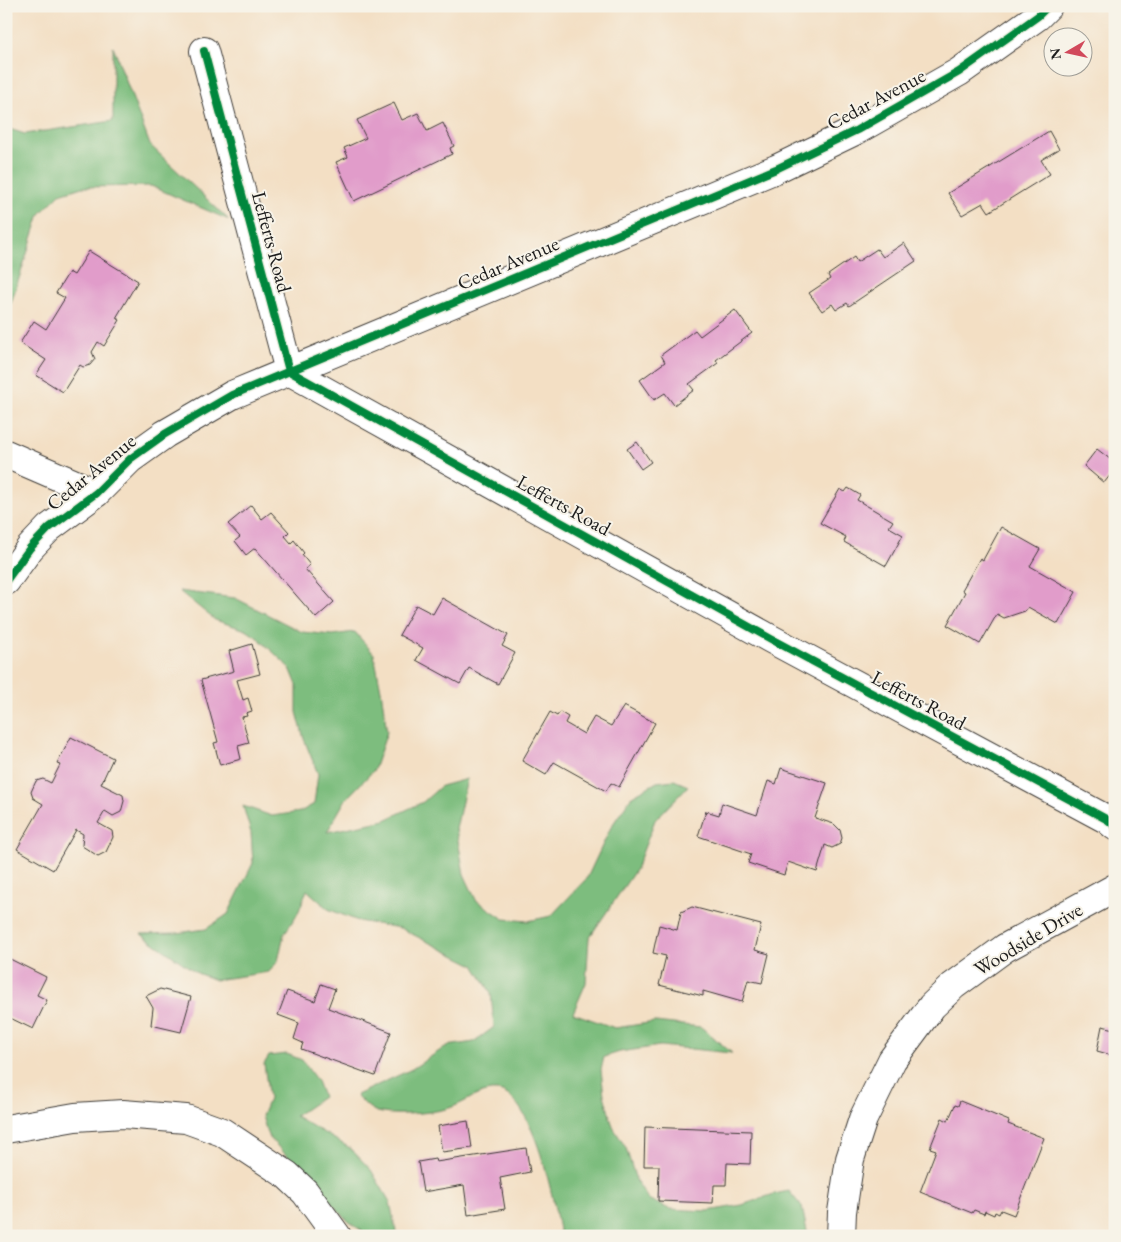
<svg xmlns="http://www.w3.org/2000/svg" width="1121" height="1242" font-family="'EB Garamond',serif">
	<style>
		.forest { fill: #7dbd7e; stroke: #4c6c4d }
		.building { fill: #e19cca }
		.lines { fill: none; stroke-linecap: round; stroke-linejoin: round }
		.minor-casing { stroke: #3c3935; stroke-width: 30 }
		.minor { stroke: #fff; stroke-width: 28 }
		.cycleway-casing { stroke: #f7f3e8; stroke-width: 11 }
		.cycleway { stroke: #00873e; stroke-width: 8 }
		.labels { text-anchor: middle; stroke-width: 4; stroke-linejoin: round; paint-order: stroke }
		.street-label { font-size: 20px; fill: #1c1c1c; stroke: #f7f3e8 }
	</style>
	<rect width="100%" height="100%" fill="#f7f3e8"/>
	<filter id="ink" filterUnits="userSpaceOnUse"><feTurbulence type="fractalNoise" baseFrequency=".02" numOctaves="2"/><feDisplacementMap in="SourceGraphic" scale="10" xChannelSelector="R" yChannelSelector="G"/><feConvolveMatrix kernelMatrix="1 2 1 2 8 2 1 2 1" color-interpolation-filters="sRGB"/></filter>
	<filter id="wash" filterUnits="userSpaceOnUse"><feTurbulence type="fractalNoise" baseFrequency=".0096" numOctaves="4" result="noise"/><feDisplacementMap in="SourceGraphic" scale="20" xChannelSelector="R" yChannelSelector="G"/><feGaussianBlur stdDeviation="1.12" result="paint"/><feColorMatrix in="noise" values="0 0 0 0 0 0 0 0 0 0 0 0 0 0 0 0 0 1.4 0 .05"/><feComposite in="paint" operator="in"/></filter>
	<g filter="url(#wash)">
		<rect width="100%" height="100%" fill="#f3dfc4"/>
		<path class="forest" d="M113,46l37,99 79,75 -78,-34 -69,1 -22,7 -20,20 -29,89 -5,6v-181l19,6 88,-13z
			M179,591l56,7 67,34 30,3 23,-3 19,22 7,36 6,42 -13,38 -28,29 -19,33 58,-12 38,-18 18,-16 26,-7 -11,50 8,45 12,26 28,19 24,2 23,-5 36,-38 24,-51 21,-31 25,-14 17,-2 14,6 -33,34 -19,49 -47,69 -3,45 -13,30 42,15 40,-6 46,5 31,26 -72,-7 -40,6 -16,5 -3,13 3,25 9,32 13,21 10,32 12,19 21,10 39,2 34,-6 32,-11 15,-3 13,16 6,29h-248c-5,-31 -26,-140 -62,-145 -17,-2 -31,11 -46,16 -14,6 -67,11 -79,3 -6,-3 -12,-10 -17,-15l56,-26 35,-23 27,-4 20,-15 -3,-34 -17,-28 -74,-37 -42,-7 -30,-12 -21,-19 -9,23 -14,21 -6,27 -9,11 -54,8 -18,-7 -56,-39 36,-1 29,-4 22,-15 25,-51 -2,-30 -8,-27 29,10 28,-4 14,-8 4,-30 -14,-35 -7,-27v-27l-7,-17 -32,-30 -12,-8 -31,-10z
			M287,1054l15,6 15,21 6,16 -28,19 55,32 21,22 19,32 7,34h-31l-1,-3 -17,-12 -80,-85 -6,-20 7,-17 -5,-35 5,-8z"/>
		<g id="blocks">
			<path class="building" d="M394,103l8,17 16,-7 9,18 16,-8 11,23 -4,2 2,6 -98,47 -18,-39 12,-5 -4,-9 22,-10 -9,-18z
				M1049,131l10,18 -18,11 9,14 -61,38 -6,-9 -21,12 -14,-22z
				M904,243l12,18 -67,45 -2,-3 -11,7 -4,-6 -10,7 -13,-18 21,-14 -2,-4 26,-18 3,5 20,-13 6,8z
				M89,251l49,30 -22,37 4,2 -16,26 -6,-4 -6,10 3,7 -5,6 -7,2 -3,-2 -17,27 -27,-17 10,-15 -26,-17 14,-22 12,8 19,-31 -9,-5 13,-21 5,3z
				M735,310l17,23 -36,27 2,3 -29,21 5,6 -20,15 -9,-12 -11,7 -14,-20 25,-18 -4,-7 34,-25 5,6z
				M637,442l14,20 -10,7 -14,-20z
				M1097,449l18,14v6l-11,14 -20,-17z
				M848,488l12,7 -3,5 36,21 -4,6 14,8 -17,31 -42,-24 2,-5 -26,-14 20,-34 5,3z
				M251,505l11,14 9,-7 18,20 -4,4 6,7 3,-3 10,13 -2,2 8,10 -5,4 29,33 -18,16 -61,-70 -9,7 -11,-14 5,-4 -12,-13z
				M1001,527l39,22 -10,17 46,26 -18,32 -30,-17 -3,4 -21,7 -7,-4 -17,30 -33,-19 18,-33 -3,-2 18,-32 3,2z
				M442,598l66,37 -6,11 13,7 -17,31 -29,-16 -9,16 -44,-24 7,-12 -24,-13 17,-30 17,9z
				M252,644l8,30 -23,6 6,20 5,-2 4,13 -6,2 1,3 -5,1 7,26 -11,3 3,13 -21,6 -6,-22 4,-1 -17,-62 33,-9 -5,-20z
				M624,706l31,17 -36,64 -8,-4 -5,8 -52,-29 -8,13 -24,-14 28,-49 7,4 3,-4 8,5 -3,6 19,11 10,-17 17,9z
				M71,737l42,21 -12,26 22,11 1,6 -3,11 -8,4 -8,-5 -7,12 14,8 1,6 -7,15 -8,4 -16,-10 1,-12 -7,-4 -23,40 -36,-21 26,-45 -10,-6 -2,-6 5,-11 7,-2 8,4 9,-18 -3,-1z
				M781,768l46,15 -12,35 19,6 6,6 2,8 -2,6 -8,4 -7,-3 -8,27 -29,-10 -4,13 -36,-12 3,-9 -53,-18 8,-25 13,4 3,-12 35,12 11,-34 8,3z
				M692,907l69,18 -6,25 14,4 -7,29 -14,-3 -6,22 -39,-11v5l-44,-11 7,-29 -13,-3 6,-28 18,5 4,-18z
				M6,957l40,20 -9,18 10,5 -14,29 -27,-13z
				M321,984l14,5 -7,19 63,24 -16,44 -74,-27 2,-6 -9,-4 5,-16 -21,-8 9,-24 28,10z
				M160,989l31,8 -10,35 -30,-7 2,-17 -7,-12z
				M1102,1026l13,3v27l-18,-5z
				M960,1101l49,20 -1,3 36,14 -30,77 -13,-5 -2,4 -4,-2 -1,3 -9,-4 -1,3 -10,-4 -2,3 -52,-21 16,-42 -6,-2 12,-30 6,3 7,-16 3,1z
				M468,1121l4,27 -30,4 -4,-26z
				M645,1127l106,4 -1,33 -23,-1 -1,22h-12l-1,18 -55,-2 1,-35h-15z
				M526,1148l4,24 -30,6 5,31 -37,6 -4,-30 -41,7 -5,-30 17,-3 1,3z"/>
		</g>
	</g>
	<g filter="url(#ink)">
		<use href="#blocks" fill-opacity="0" stroke="#3c3935" stroke-width="1"/>
		<g class="lines">
			<defs>
				<path id="minor" d="M204,51l85,320 482,268 337,181 7,6
					M6,454l90,39
					M6,581l24,-33 19,-20 47,-35 34,-34 35,-25 67,-39 544,-226 81,-39 102,-58 79,-56 10,-10
					M6,1129l69,-12 48,-3 63,5 36,13 65,43 18,17 32,44
					M841,1236l1,-24 8,-53 13,-40 29,-59 40,-54 21,-20 52,-38 110,-60"/>
			</defs>
			<use href="#minor" class="minor-casing"/>
			<use href="#minor" class="minor"/>
			<defs>
				<path id="cycleway" d="M204,51l85,320 482,268 337,181 7,6
					M6,581l24,-33 19,-20 47,-35 34,-34 35,-25 67,-39 544,-226 81,-39 102,-58 79,-56 10,-10"/>
			</defs>
			<use href="#cycleway" class="cycleway-casing"/>
			<use href="#cycleway" class="cycleway"/>
		</g>
	</g>
	<g class="labels">
		<g class="street-label">
			<text transform="translate(876 99) rotate(-28)" y="7">Cedar Avenue</text>
			<text transform="translate(272 242) rotate(75)" y="7">Lefferts Road</text>
			<text transform="translate(508 263) rotate(-23)" y="7">Cedar Avenue</text>
			<text transform="translate(91 472) rotate(-39)" y="7">Cedar Avenue</text>
			<text transform="translate(564 505) rotate(29)" y="7">Lefferts Road</text>
			<text transform="translate(919 700) rotate(28)" y="7">Lefferts Road</text>
			<text transform="translate(1028 939) rotate(-31)" y="7">Woodside Drive</text>
		</g>
	</g>
	<rect width="1121" height="1242" fill="none" stroke="#f7f3e8" stroke-width="25"/>
	<g transform="translate(1068 52) rotate(261)"><circle r="24" fill="#f7f3e8" stroke="#9f9d96"/>
	<path d="M0-4L9 19L0 12L-9 19Z" fill="#d1495b"/>
	<text y="-8" font-size="14" font-weight="bold" text-anchor="middle" fill="#1c1c1c">N</text>
	</g>
</svg>
